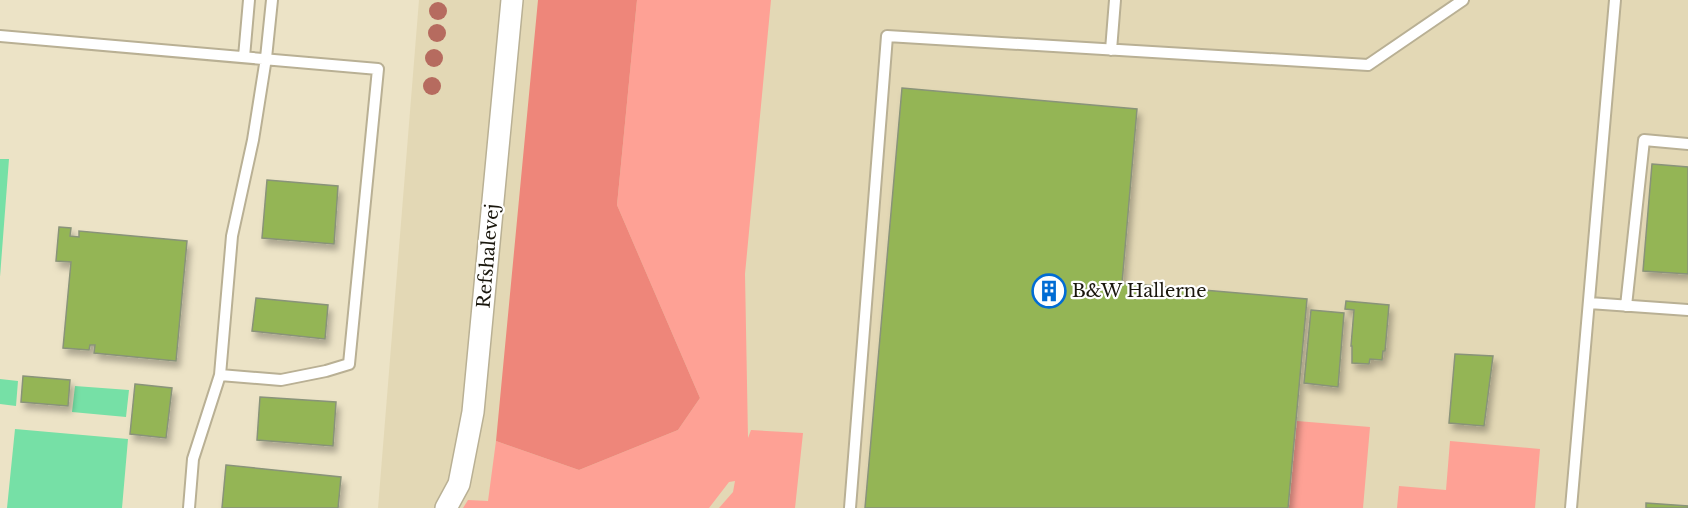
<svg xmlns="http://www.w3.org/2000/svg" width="1688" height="508" font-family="'Libre Baskerville',serif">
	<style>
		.built { fill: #e3d8b5 }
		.green { fill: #fea195 }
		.forest { fill: #ee867a }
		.water { fill: #76e0a6 }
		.building { fill: #94b555; stroke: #899379; stroke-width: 1.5; filter: url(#shadow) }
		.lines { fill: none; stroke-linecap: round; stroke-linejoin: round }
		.service-casing { stroke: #b9b094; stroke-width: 14 }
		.minor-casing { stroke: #b9b094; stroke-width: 24 }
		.service { stroke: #fff; stroke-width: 10 }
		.minor { stroke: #fff; stroke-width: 21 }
		.tree { fill: #b66b5f }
		.labels { text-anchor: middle; stroke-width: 4.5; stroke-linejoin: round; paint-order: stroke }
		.street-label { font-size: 18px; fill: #1a170d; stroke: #fff }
		.poi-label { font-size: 18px; fill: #1a170d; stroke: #fff; text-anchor: start }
	</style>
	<defs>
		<filter id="shadow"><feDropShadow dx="3.5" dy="6" stdDeviation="3" flood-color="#0004"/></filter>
	</defs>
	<rect width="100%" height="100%" fill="#ece3c6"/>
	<path class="built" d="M419,0h1269v508h-1310z"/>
	<path class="green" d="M637,0h134l-26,274 3,164 3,-8 52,3 -8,75h-76l14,-16 2,-11 -6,1 -20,26h-246l5,-8 20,1 8,-60 83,29 99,-40 22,-32 -83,-193z
		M1297,421l73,6 -7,81h-74z
		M1450,441l90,8 -5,59h-138l2,-22 47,4z"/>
	<path class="forest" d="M538,0h99l-20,205 83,193 -22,32 -99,40 -83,-29z"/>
	<path class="water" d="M0,159h9l-9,118z
		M0,379l18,2 -2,25 -16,-2z
		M75,386l54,4 -3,27 -54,-5z
		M15,429l113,10 -6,69h-115z"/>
	<path class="building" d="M902,88l235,21 -15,174 185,16 -19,209h-423z
		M1652,164l36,3v107l-45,-3z
		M267,180l71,6 -4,58 -72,-6z
		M59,227l12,1 -1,8 9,1v-6l108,10 -11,120 -82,-8 1,-8h-5l-1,5 -26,-2 8,-86 -15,-1z
		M256,298l72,7 -3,34 -73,-8z
		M1346,301l43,4 -4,46h-2l-1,9 -12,-1 -1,5 -17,-1v-17h-1l3,-36 -9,-1z
		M1311,310l33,3 -6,74 -34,-4z
		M1455,354l38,2 -9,70 -35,-3z
		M23,376l47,4 -2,26 -47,-4z
		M135,384l37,4 -6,50 -36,-4z
		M260,397l76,5 -3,44 -76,-6z
		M226,465l115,12 -3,31h-116z
		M1646,503l42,3v2h-42z"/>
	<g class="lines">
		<defs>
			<path id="service" d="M0,36l378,33 -29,295 -23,7 -45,9 -61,-5 -27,84 -4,49
				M1111,50l4,-50
				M244,57l5,-57
				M1589,303l99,7
				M1626,306l18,-166 44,4
				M220,375l12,-139 21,-96 13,-82 6,-58
				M850,508l37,-472 481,29 95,-65
				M1571,508l44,-508"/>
			<path id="minor" d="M446,508l13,-24 14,-72 39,-412"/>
		</defs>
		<use href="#service" class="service-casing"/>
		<use href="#minor" class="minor-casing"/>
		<use href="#service" class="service"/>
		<use href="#minor" class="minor"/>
	</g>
	<g class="tree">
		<circle cx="438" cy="11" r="9"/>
		<circle cx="437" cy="33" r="9"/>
		<circle cx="434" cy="58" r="9"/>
		<circle cx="432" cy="86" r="9"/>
	</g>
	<defs>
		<symbol id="building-ring" viewBox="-11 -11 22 22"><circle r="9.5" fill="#fff" stroke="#016cd4" stroke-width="1.5"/><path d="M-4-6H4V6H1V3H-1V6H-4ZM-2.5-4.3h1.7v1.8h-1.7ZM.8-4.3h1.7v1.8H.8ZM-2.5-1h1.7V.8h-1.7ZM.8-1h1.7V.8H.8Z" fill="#016cd4"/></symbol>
	</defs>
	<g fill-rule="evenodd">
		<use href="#building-ring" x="1030" y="272" width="38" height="38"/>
	</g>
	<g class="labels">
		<g class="street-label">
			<text transform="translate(488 256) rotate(-85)" y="6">Refshalevej</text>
		</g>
		<g class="poi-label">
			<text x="1072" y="297">B&amp;W Hallerne</text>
		</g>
	</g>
</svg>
